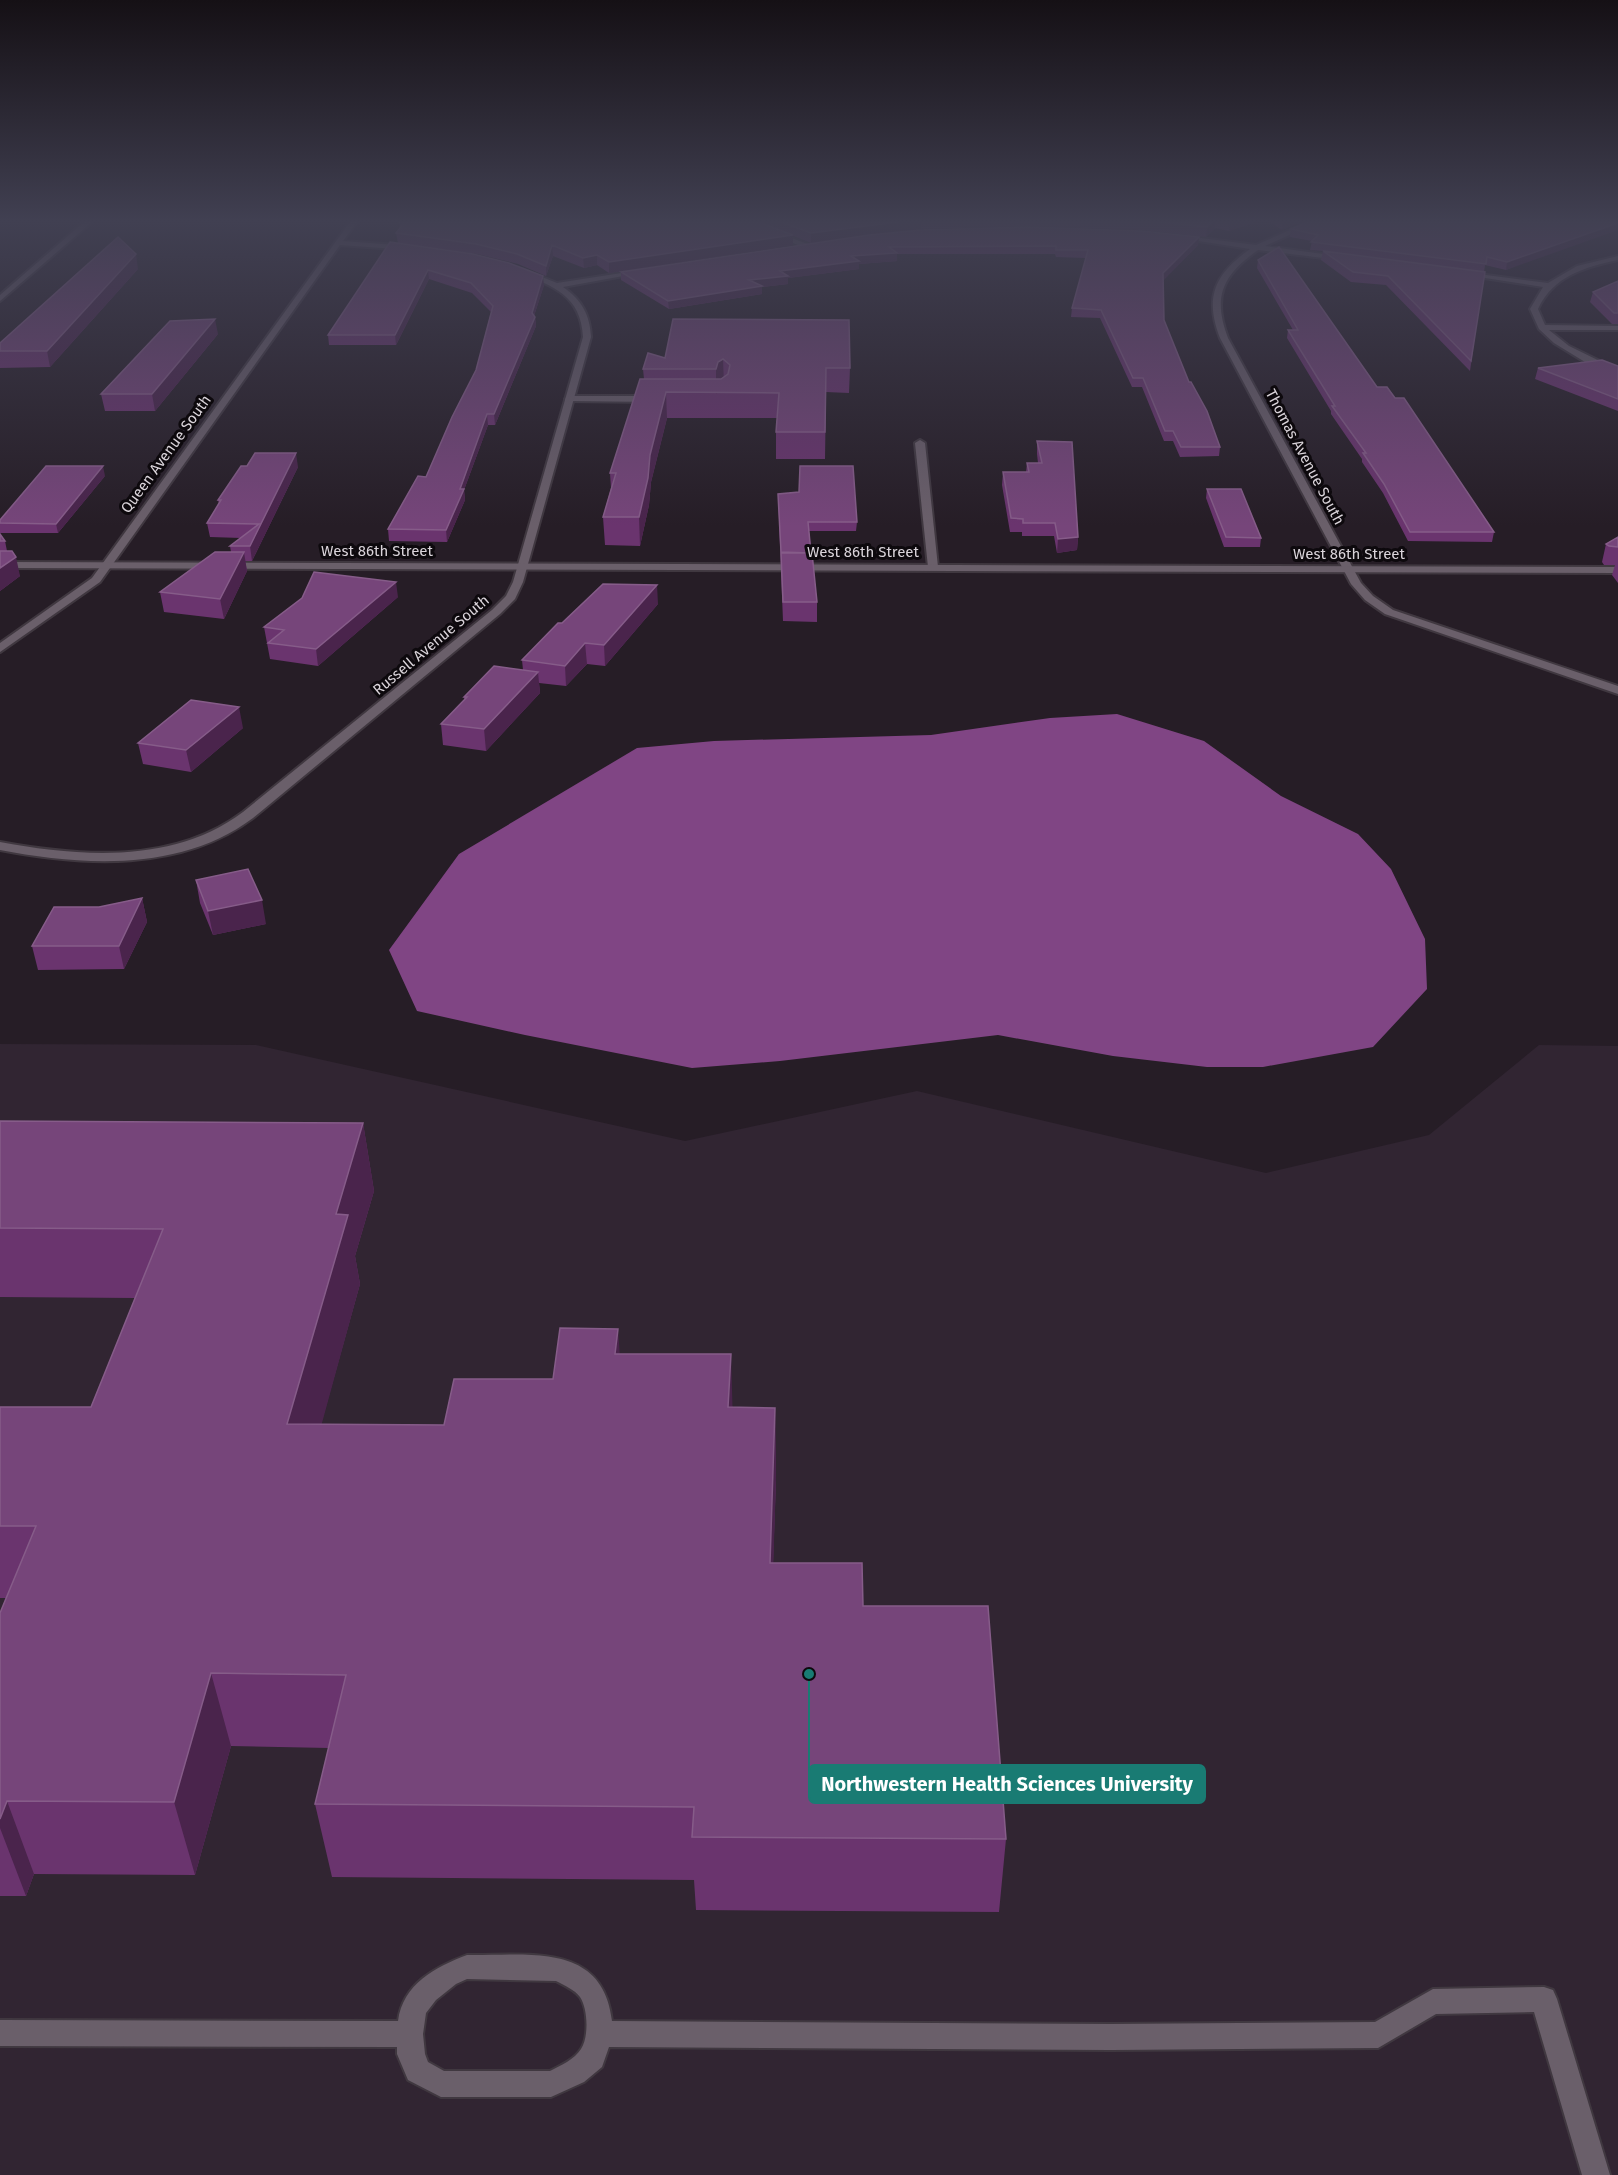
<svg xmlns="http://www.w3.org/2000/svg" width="1618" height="2175" font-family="'Fira Sans',sans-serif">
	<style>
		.built { fill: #312532 }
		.water { fill: #804584 }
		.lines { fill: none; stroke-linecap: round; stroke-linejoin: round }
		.service-casing { stroke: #403840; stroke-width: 4 }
		.minor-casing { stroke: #403840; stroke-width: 4 }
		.tertiary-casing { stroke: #403840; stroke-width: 4 }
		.secondary-casing { stroke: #403840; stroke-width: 4 }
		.service { fill: #6a5f6a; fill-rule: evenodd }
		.minor { fill: #6a5f6a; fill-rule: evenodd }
		.tertiary { fill: #6a5f6a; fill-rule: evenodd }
		.secondary { fill: #6a5f6a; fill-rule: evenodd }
		.wall { fill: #6a346e }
		.shaded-wall { fill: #4a244c }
		.building { fill: #76457a; stroke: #865c89; stroke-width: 1.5 }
		.labels { text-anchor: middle; stroke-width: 6; stroke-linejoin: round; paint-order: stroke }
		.far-street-label { font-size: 15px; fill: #dad4da; stroke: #0d090d }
		.leader { fill: none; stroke: #197b73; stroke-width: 2 }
		.callout-dot { fill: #197b73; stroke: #0d090d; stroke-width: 2 }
		.callout { fill: #197b73; stroke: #197b73; stroke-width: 2 }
		.callout-label { font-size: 20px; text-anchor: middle; font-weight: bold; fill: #fff }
	</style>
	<rect width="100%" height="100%" fill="#261d26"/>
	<path class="built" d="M0,1044l256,1 429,96 232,-50 349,82 163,-38 110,-90 79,1v1129h-1618z"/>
	<path class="water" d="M1117,714l87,27 77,55 77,38 33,35 34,70 2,50 -54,58 -110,20h-56l-94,-11 -115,-21 -218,26 -88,7 -167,-33 -108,-24 -28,-61 70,-96 178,-106 77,-7 217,-6 119,-17z"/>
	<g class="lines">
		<defs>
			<path id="service" d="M569,396h87l4,3 -4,3 -90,-1 -1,-2z
				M467,1955c60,1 136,-14 145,66l499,3 264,-2 58,-33 111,-2 9,3 4,9 53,176h-28l-48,-163 -98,2 -58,34 -267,2 -502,-3 -7,20 -18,15 -33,15h-110l-33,-17 -11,-26v-7l-397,-1v-26l398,1c5,-37 37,-54 69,-66zM467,1979l89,2c8,4 19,9 24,16 8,12 9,40 1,52 -6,10 -21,17 -31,22h-106l-16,-9 -3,-8 -2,-20 3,-21 10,-13 20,-16z"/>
			<path id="minor" d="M350,222h7l-14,19 66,5 4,2 -4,2 -69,-5 -240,337 -100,70v-9l92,-65z
				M738,222h10l65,24 -7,2z
				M1308,222h10l-53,24 80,11 3,4 -90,-11c-35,25 -46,46 -30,88l133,245 12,13 20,14 225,76v8l-233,-80 -20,-14 -14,-16 -131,-246c-16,-41 -5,-64 30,-89l-77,-12 4,-2 79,10z
				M1618,256v4c-33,7 -65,16 -80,49l7,16 73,1v4h-69l20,16 49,24v6l-33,-14 -31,-19 -15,-14 -9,-20 13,-22 -84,-13 4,-2 85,11 29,-17z
				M522,269l35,14 84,-13 4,2 -82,15c19,13 27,28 28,50l-68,245 -8,17 -15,15 -247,204c-72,54 -170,48 -253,32v-8c81,15 174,22 243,-30l249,-202 14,-14 7,-14 70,-245c-2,-41 -29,-51 -64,-64v-4z
				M920,440l5,3 13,124 -5,3 -5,-3 -13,-124z"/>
			<path id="tertiary" d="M0,562l1618,5v6l-1618,-5z"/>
			<path id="secondary" d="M84,222h8l-92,79v-6z"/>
		</defs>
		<use href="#service" class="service-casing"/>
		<use href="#minor" class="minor-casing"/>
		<use href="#tertiary" class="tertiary-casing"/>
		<use href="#secondary" class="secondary-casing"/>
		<use href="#service" class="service"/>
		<use href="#minor" class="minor"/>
		<use href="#tertiary" class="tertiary"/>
		<use href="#secondary" class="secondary"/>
	</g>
	<path class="wall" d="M399,222h856l-26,9 -14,-3 -9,9 -65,-7 -112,-4 -108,3 -30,4 308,4 -1,8 -35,35 1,40 25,62 31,65 -1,9 -39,1 -7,-16h-9l-22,-54h-10l-32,-69 -29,-1 1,-9 14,-50 -30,-1 -1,-3h-158v7l-38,3v5l-71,9v6l-26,3v7l-93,15 -48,-29v-8l219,-33 -29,4 -18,-7v9l-184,28 -12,-8 -13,3 -31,-12 -7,20 -28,-12 -41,-10 -79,-11 -2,-10 4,-4z
		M1270,222h35l-7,1 -16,7z
		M1618,222l-112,48 -21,-5 -15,106 -84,-86 -35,-3 -30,-22 2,-9 -13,-1 2,-9 -22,-4 1,-8z
		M390,242l154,43 -10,31 1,1 1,9 -41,99h-7l-24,65 1,10 -18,42 -58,-1 -1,-12 38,-52 50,-107 15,-58 -19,-19 -43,-14 -33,66h-67l-1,-10z
		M1258,260l119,127 117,145 -2,10 -84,-1 -25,-48 -21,-31v-3l-31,-45v-3l-44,-73 1,-8h5l-36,-62z
		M138,269l-88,98 -50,1v-25z
		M1618,281v43h-6l-22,-22 3,-10z
		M673,319l177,49 -1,25 -23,-1 -1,67h-49v-27l1,-14h-110l-16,64 -2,23 -9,41 -35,-1 -2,-28 8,-29 -1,-15 34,-94 -1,-10 22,-11z
		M218,334l-63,77h-50l-4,-17z
		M1618,366v45l-83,-32 3,-11z
		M1037,441l41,96 -1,13 -20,3 -3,-17h-32v-4h-12l-8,-47 1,-13h23l1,-9h11l-1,-9z
		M298,467l-46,94h-7l2,10 -23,48 -60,-7 -4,-20 71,-40 -1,-6 11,-8 -31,-1 -3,-14 12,-19 -1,-4z
		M105,476l-47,57h-58v-10z
		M1207,489l54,49 -1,9h-36l-18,-49z
		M778,494l79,28 -1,9h-47l8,71v20l-34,-1z
		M0,534l5,7 2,10 13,25 -20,15z
		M1618,537v46l-6,-8 3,-10h-11l-2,-3 4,-18z
		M398,597l-80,69 -48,-7 -6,-32z
		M658,604l-53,62 -18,-2 -21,22 -27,-3 1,10 -54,58 -43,-6 -2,-21 23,-24v-3l59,-27 -1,-10 40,-37z
		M243,728l-52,44 -48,-8 -5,-21z
		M196,880l70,44 -53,11 -13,-32z
		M142,898l5,24 -23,47 -86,1 -6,-24 67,-39z
		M0,1121l363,2 11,68 -19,65 5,28 -39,140 123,1 109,-46 66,-25 114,53 42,1 1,72 -3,83 90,43 143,233 -7,73 -303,-2 -2,-30 -362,-3 -17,-73 14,-56 -98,-2 -36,129 -161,-1 -8,22h-26v-283l6,-15h-6v-191h91l44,-109 -135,-1z"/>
	<path class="shaded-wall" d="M898,222h23v7l-110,14v-10z
		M1212,222h3v6l-9,9 1,-10z
		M1230,222h25l-26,9z
		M1285,222h20l-7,1 -16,7 1,-7z
		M1618,223v7l-112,40 1,-8z
		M793,235v10l-184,28v-11z
		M1199,237l-1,8 -35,36v-8z
		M552,245l1,11 -7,20v-10z
		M897,253v8l-38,3v5l-71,9v6l-26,3v7l-93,15 -1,-8 112,-30 71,-15z
		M136,254l2,15 -88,98 -3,-16z
		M597,255v10l-13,3 -1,-10z
		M428,270l1,9 -33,66 -1,-10z
		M543,276l1,9 -12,37v-9z
		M535,317l1,9 -41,99 -1,-11z
		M215,319l3,15 -63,77 -3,-17z
		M723,359l1,25 -5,3 -3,7v-25l2,-7z
		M666,392l1,26 -16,64 -2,23 -9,41 -1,-29 11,-62z
		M487,414l1,11 -24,65 1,10 -18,42 -1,-12z
		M296,453l2,14 -46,94 -2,-15z
		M103,466l2,10 -47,57 -2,-9z
		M1078,537l-1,13 -20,3 1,-14z
		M244,552l3,19 -23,48 -4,-20z
		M16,557l4,19 -20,15v-23z
		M396,582l2,15 -80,69 -2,-17z
		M657,585l1,19 -53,62 -1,-21z
		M585,643l2,21 -21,22 -1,-20z
		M538,672l2,21 -54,58 -2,-22z
		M239,707l4,21 -52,44 -5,-22z
		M142,898l5,24 -23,47 -5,-23z
		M262,900l4,24 -53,11 -5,-24z
		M363,1123l11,68 -19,65 5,28 -58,212 -15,-72 49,-210z
		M618,1329l5,70 -8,-45z
		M731,1354l2,71 -5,-18z
		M775,1408l1,72 -5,156 -1,-73z
		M211,1673l20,73 -36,129 -21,-73z
		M7,1801l27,73 -8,22 -26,-68v-9z"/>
	<path class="building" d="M399,222h359l35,13 -184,27 -12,-7 -14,3 -31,-13 -6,21 -29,-12 -41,-10 -80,-11 8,-10z
		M781,222h117l-87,11z
		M1159,222h53l-5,5z
		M1307,222h311v1l-111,39 -20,-5 -1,7 -175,-22 7,-7 -27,-6z
		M1029,227l113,4 57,6 -36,36 1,47 25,62h2l16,29 13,36h-39l-8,-16h-8l-22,-53h-10l-32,-68 -29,-2 16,-58h-32v-4l-167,1 8,6 -46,3 8,5 -79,10 8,5 -39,4 13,6 -94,15 -47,-29 248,-37 52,-5z
		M118,237l18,17 -89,97h-47v-8z
		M390,242l83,12 36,9 34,13 -11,37 3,4 -41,97h-7l-27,75h4l-18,41 -58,-1 30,-53 8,1 26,-60 24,-47 17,-64 -22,-23 -43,-13 -33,65h-67z
		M1279,247l98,140h10l8,11h9l90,134h-84l-26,-48 -21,-31h3l-34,-47h3l-47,-76h10l-40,-70z
		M1323,251l162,21 -14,89 -83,-85 -35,-4z
		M1618,281v32h-4l-21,-21z
		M215,319l-63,75h-51l69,-73z
		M673,319l176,1 1,48h-24l-1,64h-49l3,-39 -113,-1 -16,63 -2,23 -9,39h-36l13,-44h-6l30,-94h81l7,-5 2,-9 -7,-6 -5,3 -2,7h-73l5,-16 17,5z
		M1602,360l16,6v33l-80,-31z
		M1037,441l35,1 6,95 -20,2 -3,-16h-32v-4l-12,-1 -8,-46h26l-2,-9h15z
		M255,453h41l-46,93h-20l29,-22 -52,-1 14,-23h-3l23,-34h6z
		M46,466h57l-47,58 -56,-1v-3z
		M800,466h53l4,56h-49l3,31 -30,-1 -3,-58 21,-2z
		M1207,489h34l20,49 -35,-1z
		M0,534l5,7h-5z
		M1618,537v10l-9,-1 -3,-2z
		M0,551h12l4,6 -16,11z
		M215,552h29l-24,47 -60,-7z
		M781,553h31l5,49h-34z
		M314,572l82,10 -80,67 -48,-6 16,-13 -20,-3 38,-29z
		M603,584l54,1 -53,60 -19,-2 -20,23 -43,-6 36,-37h4z
		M494,666l44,6 -54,57 -43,-5 26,-27h-3z
		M191,700l48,7 -53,43 -48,-7z
		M248,869l14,31 -54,11 -12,-31z
		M142,898l-23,48h-87l22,-39h45z
		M0,1121l363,2 -27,91 12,1 -61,209 157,1 10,-46h99l7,-51 58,1 -3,25h116l-3,53 47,1 -5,155h92l1,43h125l18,233 -314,-2 2,-30 -379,-3 31,-129 -135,-2 -37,129 -167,-1 -7,18v-206l36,-87h-36v-119h91l72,-178 -163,-1z"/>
	<linearGradient id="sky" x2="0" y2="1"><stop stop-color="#151015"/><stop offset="0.42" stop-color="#414052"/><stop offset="1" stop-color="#414052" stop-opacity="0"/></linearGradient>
	<rect width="1618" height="526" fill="url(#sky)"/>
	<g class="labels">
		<g class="far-street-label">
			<text transform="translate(166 454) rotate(-54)" y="5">Queen Avenue South</text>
			<text transform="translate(1305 457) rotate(62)" y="5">Thomas Avenue South</text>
			<text x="377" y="556">West 86th Street</text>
			<text x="863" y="557">West 86th Street</text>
			<text x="1349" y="559">West 86th Street</text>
			<text transform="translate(431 645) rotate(-40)" y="5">Russell Avenue South</text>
		</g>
	</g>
	<path class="leader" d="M809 1674L809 1784"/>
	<circle class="callout-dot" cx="809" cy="1674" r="6"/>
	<rect class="callout" x="809" y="1765" width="396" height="38" rx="6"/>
	<g class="callout-label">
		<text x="1007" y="1791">Northwestern Health Sciences University</text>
	</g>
</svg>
